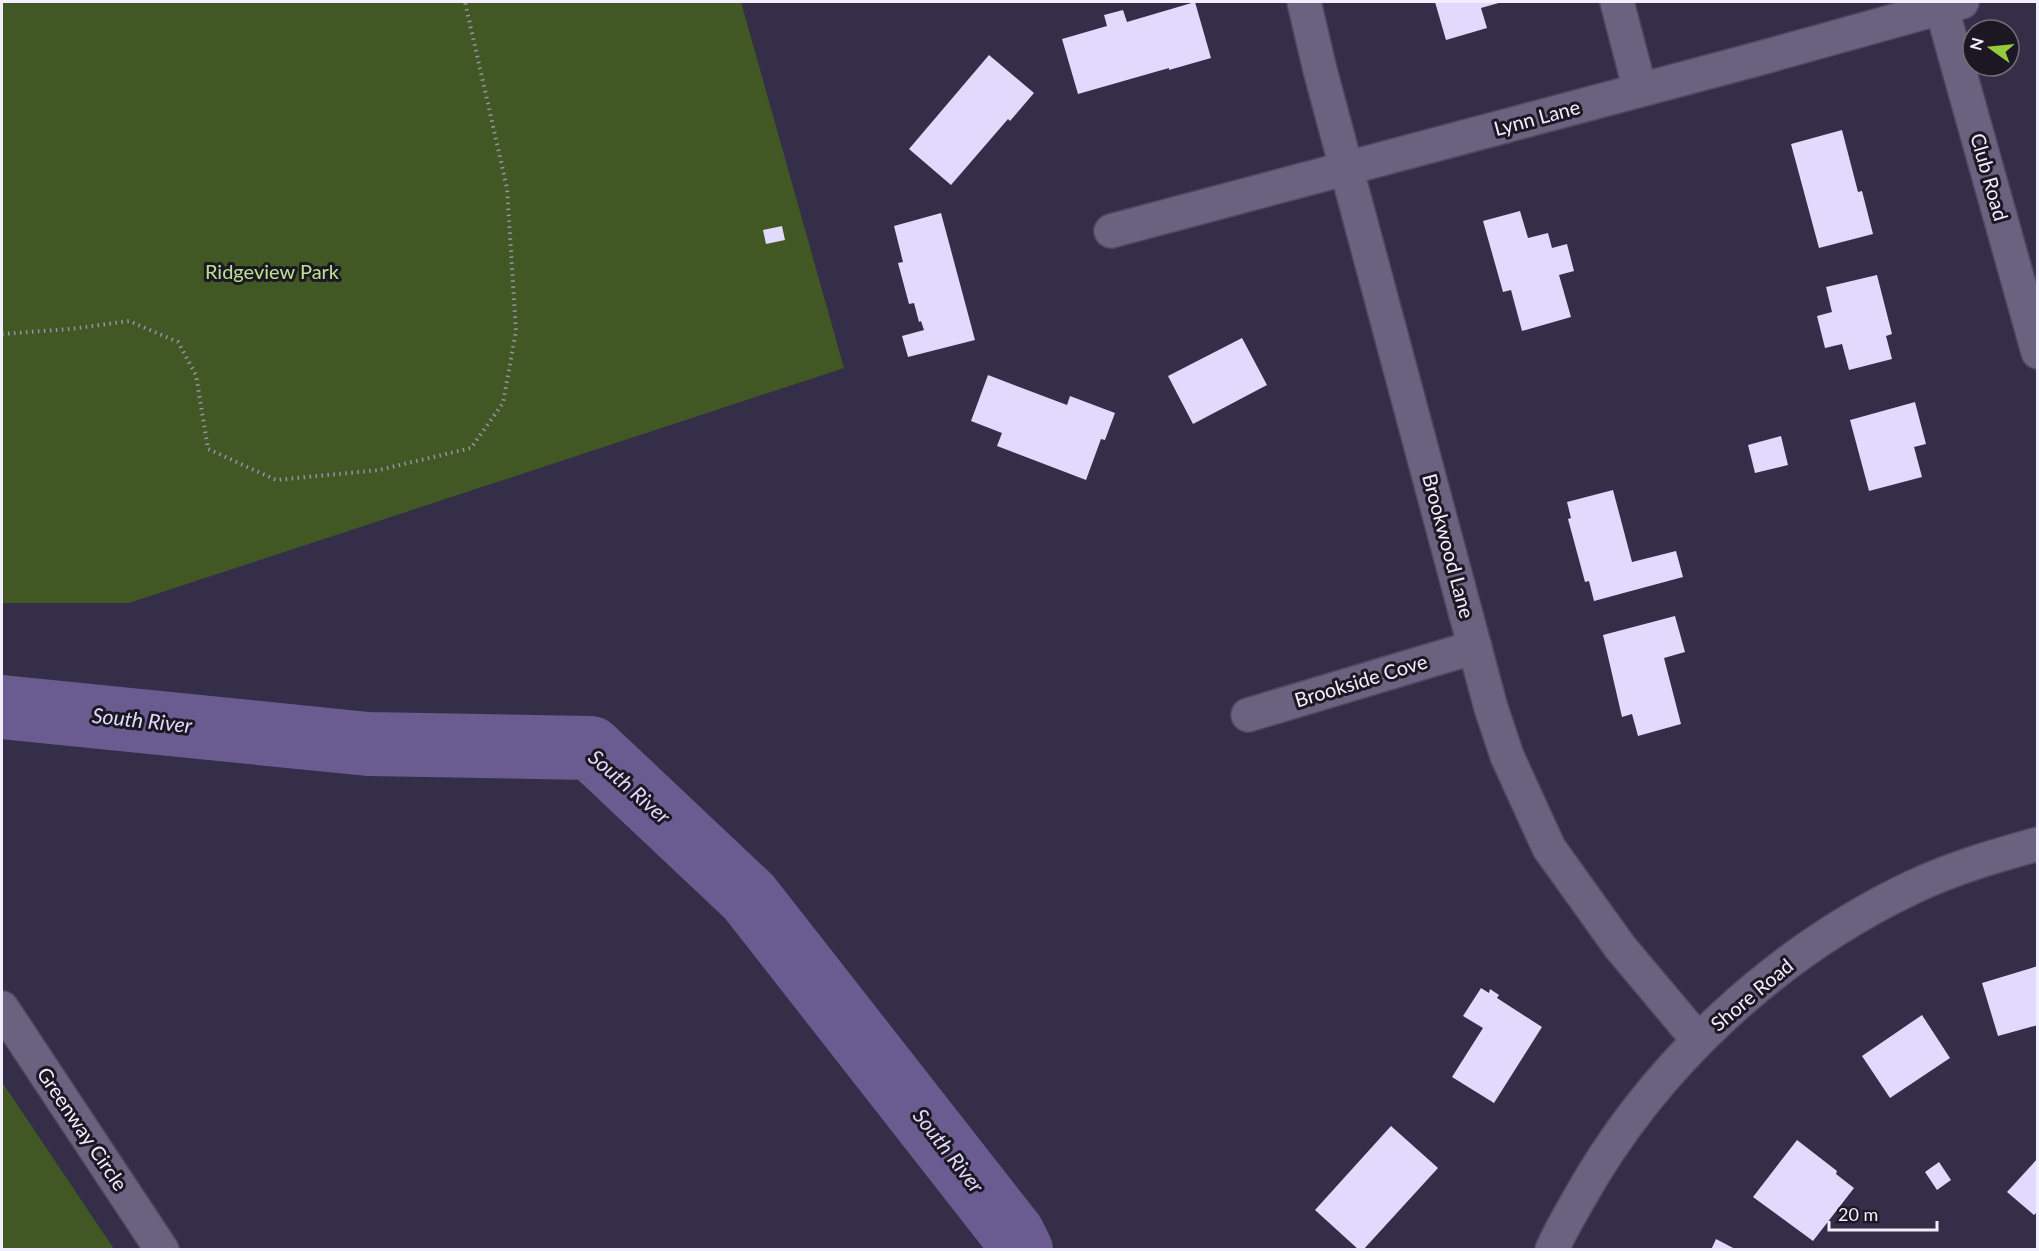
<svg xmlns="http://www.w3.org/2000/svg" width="2039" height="1251" font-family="Lato,sans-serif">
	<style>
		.green { fill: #425824 }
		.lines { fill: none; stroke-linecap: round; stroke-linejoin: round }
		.river { stroke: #6a5c91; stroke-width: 64 }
		.building { fill: #e1dafc }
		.minor-casing { stroke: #4f4a5f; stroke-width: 36 }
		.path { stroke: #9792a8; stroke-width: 4; stroke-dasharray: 1.5 4.5; stroke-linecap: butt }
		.minor { stroke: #696380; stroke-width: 33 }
		.labels { text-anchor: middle; stroke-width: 6; stroke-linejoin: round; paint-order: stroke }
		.street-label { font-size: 20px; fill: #f1eeff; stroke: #1b1824 }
		.park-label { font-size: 20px; fill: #bbe08f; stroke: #1b1824 }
		.water-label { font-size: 21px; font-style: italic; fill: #e1dafb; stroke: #1b1824 }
	</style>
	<rect width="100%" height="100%" fill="#342e48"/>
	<path class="green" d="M2,2h739l103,366 -715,235h-127z
		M2,1082l112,167h-112z"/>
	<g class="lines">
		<path class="river" d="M2,707l366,37 223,4 158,149 264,337 8,16"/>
	</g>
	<path class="building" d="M1195,2l16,56 -42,12v-2l-91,26 -16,-55 45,-13 -3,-11 19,-5 4,12z
		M1435,2h67l-21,6 6,20 -41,12z
		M989,55l45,38 -24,28 -2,-2 -57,66 -42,-36z
		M1842,130l16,62 4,-1 11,43 -54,14 -28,-104z
		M1520,211l8,27 20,-5 4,15 15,-4 7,27 -15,4 12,42 -49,14 -11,-41 -8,2 -20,-71z
		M941,213l34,127 -67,17 -6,-21 22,-6 -3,-9 -2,1 -5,-19 -5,1 -11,-41 5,-1 -9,-36z
		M782,226l3,14 -19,4 -3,-14z
		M1877,275l15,59 -6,2 6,23 -43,11 -7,-26 -17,4 -8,-32 15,-4 -6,-25z
		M1242,338l25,47 -74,39 -25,-48z
		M988,375l79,30 3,-9 45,17 -10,27 -4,-1 -15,41 -89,-34 5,-13 -31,-12z
		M1915,402l11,42 -12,3 8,30 -53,14 -19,-71z
		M1781,436l7,29 -33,8 -7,-28z
		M1613,490l19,72 44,-11 7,26 -89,24 -5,-20 -4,1 -17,-63 3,-1 -4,-16z
		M1675,616l10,36 -21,6 17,66 -43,12 -6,-22 -10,3 -19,-82z
		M2038,966v59l-40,11 -16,-53z
		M1481,988l8,5 1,-4 9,6 -2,3 45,29 -48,76 -42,-26 31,-49 -20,-12z
		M1922,1015l28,43 -60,40 -28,-42z
		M1391,1126l47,42 -75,82h-4l-44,-40z
		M1797,1140l40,31 -1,3 18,14 -41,53 -60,-44z
		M2038,1158v53l-4,4 -27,-23z
		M1939,1162l12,18 -14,10 -12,-18z
		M1716,1239l21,11h-26z"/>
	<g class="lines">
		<defs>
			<path id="minor" d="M1304,2l16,68 171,638 16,48 42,92 71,99 78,93
				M1617,2l23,88
				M1940,2l98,350
				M1111,231l646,-172 205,-57
				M1248,715l227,-68
				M2,1008l160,242
				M1552,1250c8,-19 18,-35 28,-53 74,-132 196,-245 333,-310 40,-19 82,-31 125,-43"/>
		</defs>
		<use href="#minor" class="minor-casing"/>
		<path class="path" d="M2,334l68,-5 59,-8 49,21 18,33 12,74 68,31 103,-10 92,-22 32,-45 13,-72 -9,-143 -42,-186"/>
		<use href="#minor" class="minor"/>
	</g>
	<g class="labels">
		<g class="street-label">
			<text transform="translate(1537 118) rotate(-15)" y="7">Lynn Lane</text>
			<text transform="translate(1989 177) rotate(74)" y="7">Club Road</text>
			<text transform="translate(1448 546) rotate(75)" y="7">Brookwood Lane</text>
			<text transform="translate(1361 681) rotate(-17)" y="7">Brookside Cove</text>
			<text transform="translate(1752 995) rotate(-40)" y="7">Shore Road</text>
			<text transform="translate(82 1129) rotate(56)" y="7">Greenway Circle</text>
		</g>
		<g class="park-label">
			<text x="272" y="279">Ridgeview Park</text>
		</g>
		<g class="water-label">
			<text transform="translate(142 721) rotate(6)" y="7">South River</text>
			<text transform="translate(629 787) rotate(41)" y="7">South River</text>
			<text transform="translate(948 1151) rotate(52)" y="7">South River</text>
		</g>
	</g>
	<rect width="2039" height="1251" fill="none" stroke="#f1eeff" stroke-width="6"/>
	<g transform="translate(1991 48) rotate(285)"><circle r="28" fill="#1b1824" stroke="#716e7c" stroke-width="1.5"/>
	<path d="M0-4.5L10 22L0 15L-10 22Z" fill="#94cc3c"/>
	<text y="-9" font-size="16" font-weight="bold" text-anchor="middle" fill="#f1eeff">N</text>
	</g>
	<path d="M1829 1221v9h108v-9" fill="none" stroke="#f1eeff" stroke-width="3"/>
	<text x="1838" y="1221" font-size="18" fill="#f1eeff" stroke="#1b1824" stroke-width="4.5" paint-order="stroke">20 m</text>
</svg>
